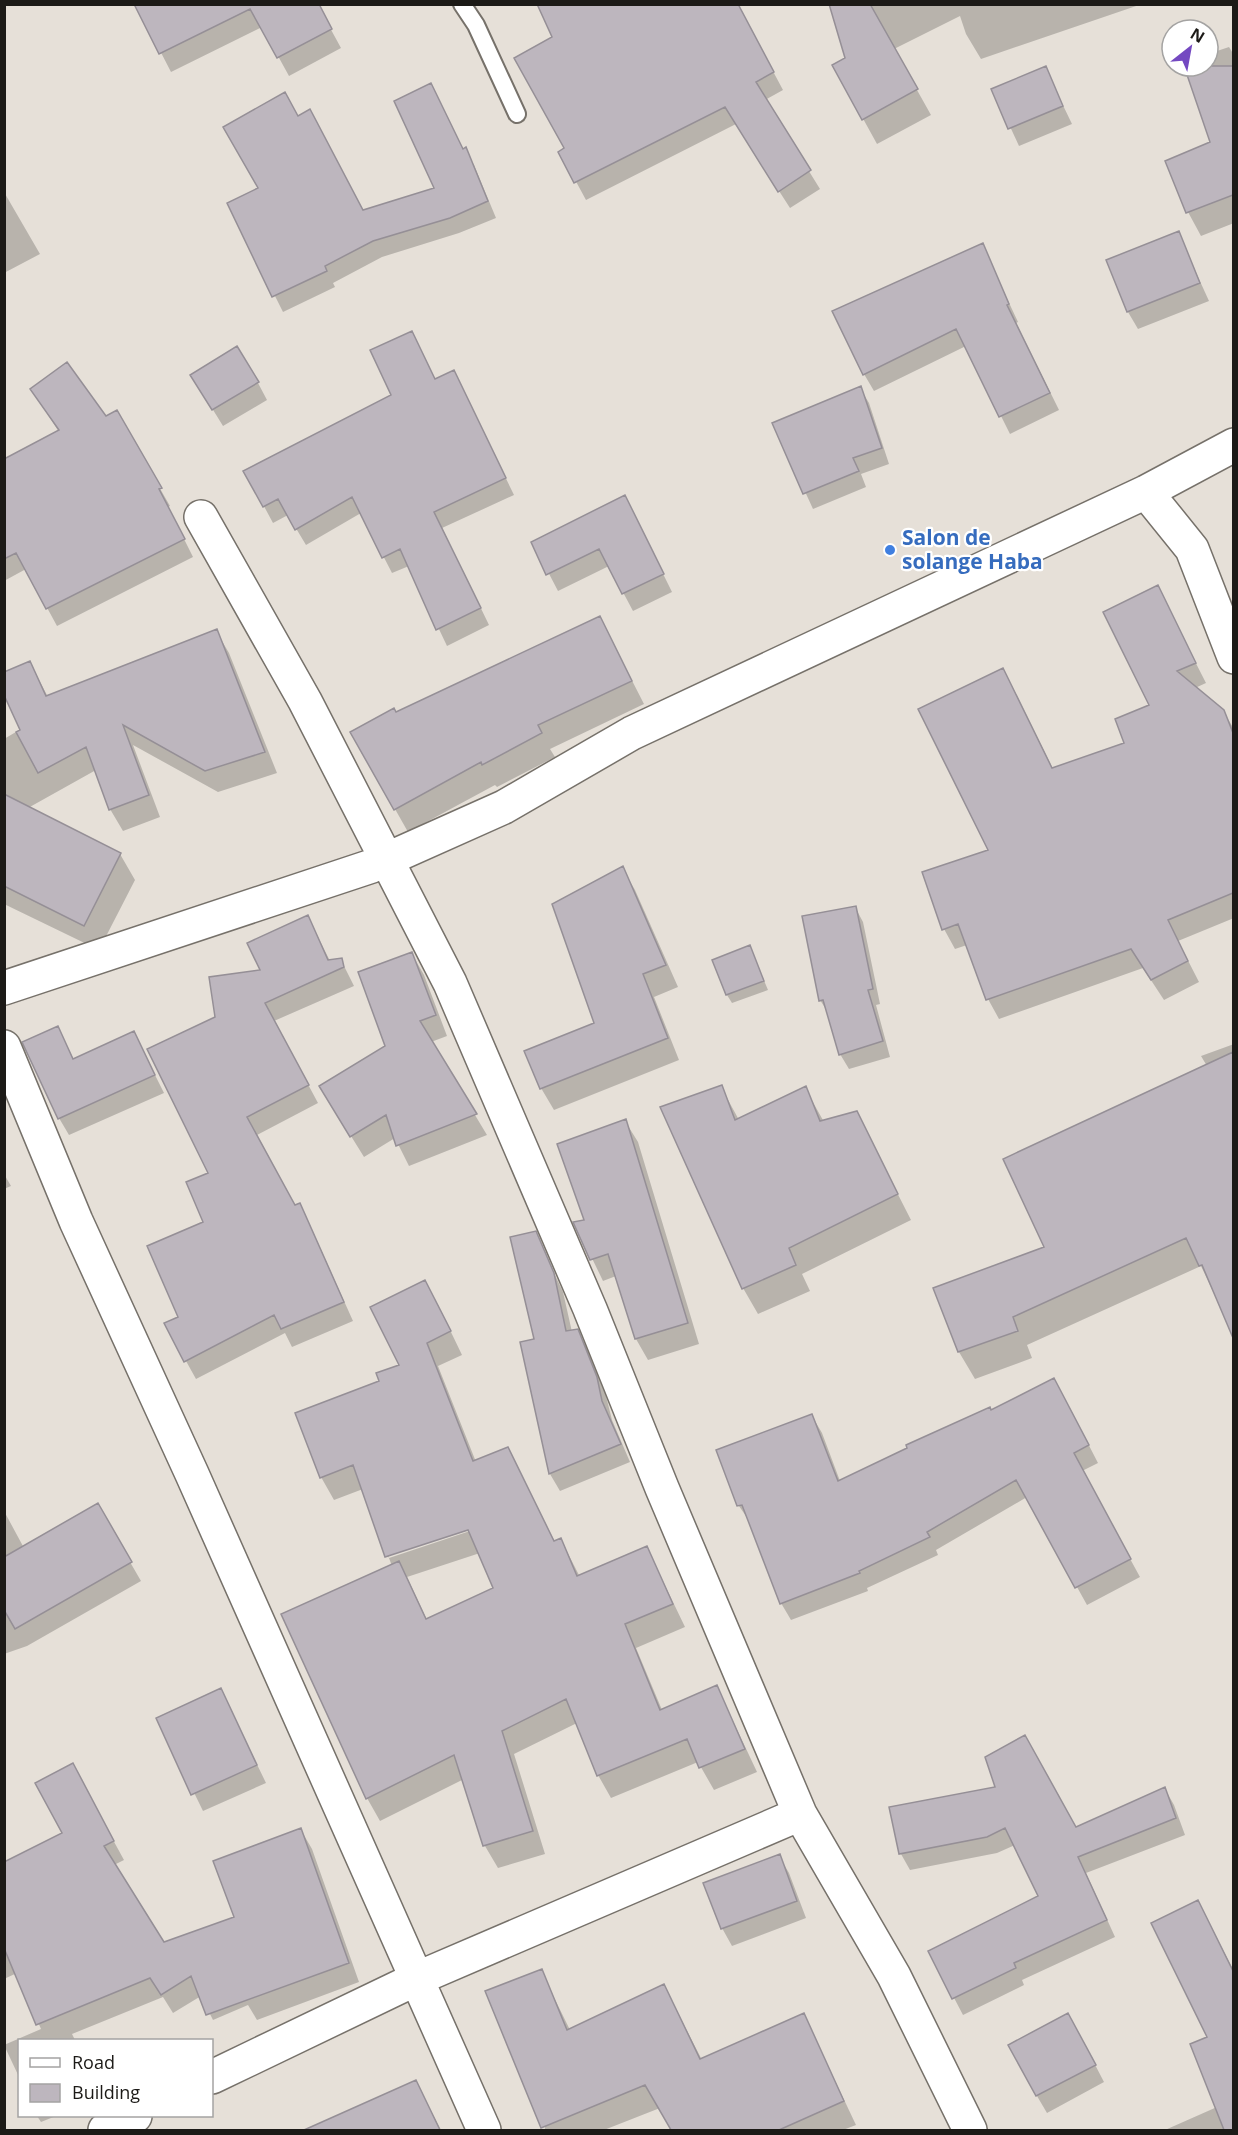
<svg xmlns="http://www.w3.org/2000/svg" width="1238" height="2135" font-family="'Open Sans',sans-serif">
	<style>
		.shadow { fill: #0003; fill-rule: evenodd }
		.building { fill: #bdb6be; stroke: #958f96; stroke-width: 1.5 }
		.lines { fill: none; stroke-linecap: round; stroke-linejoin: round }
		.service-casing { stroke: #76716a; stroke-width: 20 }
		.minor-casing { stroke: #76716a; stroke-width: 36 }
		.service { stroke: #fff; stroke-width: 16 }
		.minor { stroke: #fff; stroke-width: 33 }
		.shop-dot { fill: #3f7fe0; stroke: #fff; stroke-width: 2 }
		.labels { text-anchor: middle; stroke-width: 4.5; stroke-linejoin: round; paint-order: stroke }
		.shop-label { font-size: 21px; font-weight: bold; fill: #366cbe; stroke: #fff; text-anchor: start }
	</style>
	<rect width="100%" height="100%" fill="#e6e0d8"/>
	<path class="shadow" d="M136,4h181l24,44 -52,28 -27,-49 -91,45z
		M737,4l46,86 -18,10 55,89 -30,19 -54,-84 -150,76 -26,-48z
		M830,4h312l-161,55 -15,-25 -6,-18 -66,33 37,66 -54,29 -43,-78 13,-7z
		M1229,47l5,8v168l-33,13 -13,-24 -21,-50 45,-19 -26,-77h22v-12z
		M1045,68l27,56 -53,22 -26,-56z
		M431,85l32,65 11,15 22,53 -37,15 -77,24 -49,26 2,4 -52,25 -54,-108 31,-15 38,-71 65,93 74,-22z
		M4,192l36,62 -36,19z
		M1178,233l31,68 -71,28 -10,-17z
		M982,245l36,77 -2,1 43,87 -49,24 -44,-88 -92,45 -10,-17z
		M454,372l60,123 -72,33 47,97 -42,21 -38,-80 -17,7 -31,-60 -55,32 -18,-30 -15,8 -28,-52z
		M258,383l9,17 -44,26 -21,-34z
		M860,388l9,15 20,61 -28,10 5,13 -53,22 -39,-85z
		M32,390l74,28 10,-6 54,94 -2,1 25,50 -136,69 -31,-57 -22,12v-120l55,-29z
		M634,515l38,77 -39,19 -24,-45 -51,25 -25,-48z
		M1157,587l49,96 -11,5 28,23 11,18v189l-56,23 21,41 -35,18 -21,-32 -144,51 -11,-20 -21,-54 -12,4 -11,-20 46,-78 24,-161 39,79 73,-25 25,-38z
		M600,618l44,86 -94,45 5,8 -58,30 -2,-2 -87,47 -56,-99z
		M216,631l13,22 48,120 -59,19 -85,-47 27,72 -37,14 -13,-22 -14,-39 -68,38 92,46 15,26 -36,70 -95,-46v-165l17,-10 9,-66 18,34z
		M622,868l13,22 43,97 -24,10 25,63 -125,50 -13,-22 55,-64z
		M855,907l8,15 17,82 -4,1 14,52 -41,12 -9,-15 -11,-40 -9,-14z
		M308,917l22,44 11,-1 13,26 -80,35 44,82 -61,32 38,72 4,-2 10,18 44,98 -61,26 -7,-14 -89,46 -10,-18 -6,-44 25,-94 5,-50 7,-155z
		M750,947l18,43 -36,13 -5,-8z
		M412,954l12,21 23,61 -16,6 56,93 -78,31 -14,-28 -31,19 -31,-50 54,-60z
		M58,1028l16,32 60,-27 30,60 -95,42 -10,-17z
		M1234,1044v292l-33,-70 -174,79 5,13 -57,21 -16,-27 248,-286 -6,-10z
		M721,1087l18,33 66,-32 19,34 32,-10 55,108 -109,54 8,17 -52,23 -15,-26z
		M625,1121l13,21 61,202 -51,16 -12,-21 -20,-63 -13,5 -28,-58 11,-2z
		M4,1174l7,12 -7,3z
		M535,1233l28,59 9,40 5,-1 10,17 19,48 6,24 18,42 -70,29 -10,-17 -29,-131 15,-3z
		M438,1305l24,50 -24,11 38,96 31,-13 48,93 6,-2 19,37 67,-29 38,79 -49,21 26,62 55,-23 40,85 -43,18 -16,-28 -87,36 -13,-23 -21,-52 -63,31 31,100 -47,14 -13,-22 -21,-67 -84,42 -13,-23 25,-232 -29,-77 -29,11 -13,-23 60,-95 20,-16zM475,1526l1,3 -87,29v-3zM480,1553l15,36 -68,31 -20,-43z
		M1064,1397l34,66 -16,8 58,106 -53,28 -60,-108 -91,53 2,5 -71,33 1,3 -77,29 -10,-17 -31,-81 -11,-16 73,-90 10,17 18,48z
		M97,1505l44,76 -114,65 -23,8v-143l20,37z
		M221,1690l45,93 -63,28 -45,-92z
		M83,1785l41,75 -10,5 50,79 72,-26 65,-88 11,19 47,133 -102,38 -9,-15 -35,15 -12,-24 -28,17 -10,-16 -91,37 3,6h-55v39l-16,-34 37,-16 -24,-56 -13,6v-115l60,-30z
		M1165,1789l9,16 11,30 -99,38 29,64 -93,43 2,5 -61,30 -33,-63 110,-55 -25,-52 -18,8 -87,17 -9,-16 -10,-46 185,21z
		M779,1856l10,17 17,45 -74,28 -10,-18z
		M1198,1902l36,69v159h-69l52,-23z
		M541,1971l29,59 94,-44 38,74 102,-45 52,110 -13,5h-170l-13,-22 -56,22h-59z
		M1078,2032l26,50 -57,31 -10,-17z
		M416,2082l25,48h-133z
		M37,2116h19l-15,6z"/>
	<path class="building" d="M134,4h185l13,25 -55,29 -27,-49 -91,45z
		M537,4h201l36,68 -18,10 55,88 -33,22 -53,-85 -151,76 -16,-31 6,-4 -50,-90 38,-21z
		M829,4h41l48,85 -56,31 -30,-55 13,-7z
		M1046,66l17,40 -55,23 -17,-40z
		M1184,66h49v129l-47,18 -21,-52 45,-19z
		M431,83l32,66 3,-2 22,54 -38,17 -77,23 -48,25 2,5 -55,26 -45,-94 31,-15 -35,-61 62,-35 13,24 12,-7 53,101 71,-22 -40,-87z
		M1179,231l21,52 -73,29 -21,-52z
		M983,243l26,61 -2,1 43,88 -51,24 -43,-88 -93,46 -31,-64z
		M412,331l23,48 19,-9 52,108 -72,34 47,96 -45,22 -36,-81 -18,9 -30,-61 -57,33 -17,-31 -15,8 -20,-36 148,-76 -21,-45z
		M237,346l22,36 -47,28 -22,-35z
		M67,362l39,54 11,-6 45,78 -3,1 26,50 -139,70 -30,-56 -12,6v-100l55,-29 -29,-41z
		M861,386l21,62 -29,10 6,13 -56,23 -31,-71z
		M625,495l39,79 -42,20 -23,-45 -53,26 -15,-33z
		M1158,585l38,78 -19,8 47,39 9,23v160l-65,27 20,41 -37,19 -20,-31 -145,51 -28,-76 -16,6 -20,-58 66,-22 -70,-141 85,-41 49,100 72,-25 -9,-24 34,-14 -46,-93z
		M600,616l32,65 -94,44 4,8 -60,32 -1,-3 -87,48 -44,-78 44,-24 2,4z
		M217,629l48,123 -60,19 -82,-46 26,70 -40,15 -23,-63 -48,26 -22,-41 4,-2 -16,-35v-23l26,-11 16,35z
		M4,794l117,59 -37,73 -80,-40z
		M623,866l43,99 -23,9 25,64 -128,51 -16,-38 70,-28 -42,-119z
		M856,906l17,83 -5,1 15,51 -44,14 -16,-55 -4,1 -17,-85z
		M308,915l20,45 14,-2 2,9 -79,36 44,82 -62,32 48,88 5,-2 44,99 -63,27 -7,-14 -90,47 -20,-39 14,-6 -31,-71 56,-24 -17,-40 22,-9 -61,-124 68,-32 -6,-40 51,-7 -13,-27z
		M750,945l14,36 -38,14 -14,-35z
		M412,952l24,63 -16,6 57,93 -81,32 -10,-31 -36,22 -31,-51 66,-40 -27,-74z
		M58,1026l15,33 61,-28 21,44 -97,44 -36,-77z
		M1233,1052v286l-31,-73 -3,1 -13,-28 -173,79 5,14 -60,21 -25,-64 111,-41 -41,-88z
		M722,1085l13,35 71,-34 14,35 37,-10 41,83 -109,54 7,17 -54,24 -82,-182z
		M626,1119l62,204 -53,16 -27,-85 -18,6 -17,-38 11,-2 -27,-76z
		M536,1231l18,42 12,58 12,-2 19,48 5,24 19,43 -72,30 -29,-132 14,-3 -24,-102z
		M425,1280l26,51 -24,12 46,118 35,-14 46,94 7,-3 16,38 70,-30 26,58 -48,20 35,86 57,-25 28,64 -46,19 -12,-29 -90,37 -31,-77 -64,32 31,100 -50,15 -29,-91 -88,44 -85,-185 118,-53 27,58 67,-31 -25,-58 -83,27 -32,-92 -33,13 -25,-65 84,-32 -3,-8 23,-8 -29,-58z
		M1054,1378l35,67 -15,8 57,106 -56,29 -59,-108 -89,52 3,5 -71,34 1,2 -80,31 -38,-99 -5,1 -21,-56 96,-36 26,67 69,-33 -1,-3 84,-38 1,3z
		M98,1503l34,59 -117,67 -11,-19v-53z
		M221,1688l36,77 -66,30 -35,-77z
		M1025,1735l51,92 89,-40 11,31 -98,39 29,63 -93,43 2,5 -64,31 -24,-48 110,-55 -33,-68 -18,9 -88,17 -10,-47 106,-20 -10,-30z
		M73,1763l41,78 -10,5 60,96 70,-25 -21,-56 88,-33 48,135 -143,52 -15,-39 -30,19 -11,-17 -114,47 -32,-77v-86l58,-29 -27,-50z
		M780,1854l17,47 -76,28 -18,-46z
		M1198,1900l35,71v159h-9l-34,-86 17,-7 -56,-114z
		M542,1969l25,61 97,-46 36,75 104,-46 40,88 -65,29h-108l-26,-45 -104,43 -56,-137z
		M1068,2013l28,52 -60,31 -28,-51z
		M416,2080l24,50h-136z"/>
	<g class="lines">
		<defs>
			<path id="service" d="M462,4l14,21 41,89"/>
			<path id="minor" d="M1146,492l46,57 42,108
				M201,517l104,184 145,282 140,326 72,179 138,326 94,162 76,154
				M4,988l368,-122 132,-59 128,-74 514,-241 88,-47
				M4,1047l72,174 116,253 292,656
				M212,2077l204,-98 384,-165
				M105,2130l30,-14"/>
		</defs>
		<use href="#service" class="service-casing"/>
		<use href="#minor" class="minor-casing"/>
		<use href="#service" class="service"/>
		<use href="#minor" class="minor"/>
	</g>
	<circle class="shop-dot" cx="890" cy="550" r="6"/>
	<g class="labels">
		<g class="shop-label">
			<text x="902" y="545">Salon de<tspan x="902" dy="24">solange Haba</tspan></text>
		</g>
	</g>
	<rect width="1238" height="2135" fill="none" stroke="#1c1a17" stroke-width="12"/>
	<rect x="18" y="2039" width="195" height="78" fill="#ffffff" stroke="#a4a3a2" stroke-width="1.5"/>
	<rect x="30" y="2058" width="30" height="9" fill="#ffffff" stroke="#a4a3a2" stroke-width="1.5"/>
	<text x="72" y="2069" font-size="18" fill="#1c1a17">Road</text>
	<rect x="30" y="2084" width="30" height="18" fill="#bdb6be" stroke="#a4a3a2" stroke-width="1.5"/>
	<text x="72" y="2099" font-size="18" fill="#1c1a17">Building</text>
	<g transform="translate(1190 48) rotate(31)"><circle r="28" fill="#ffffff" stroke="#a4a3a2" stroke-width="1.5"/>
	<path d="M0-4.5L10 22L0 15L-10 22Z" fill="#7449c1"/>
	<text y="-9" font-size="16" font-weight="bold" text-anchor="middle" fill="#1c1a17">N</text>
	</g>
</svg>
